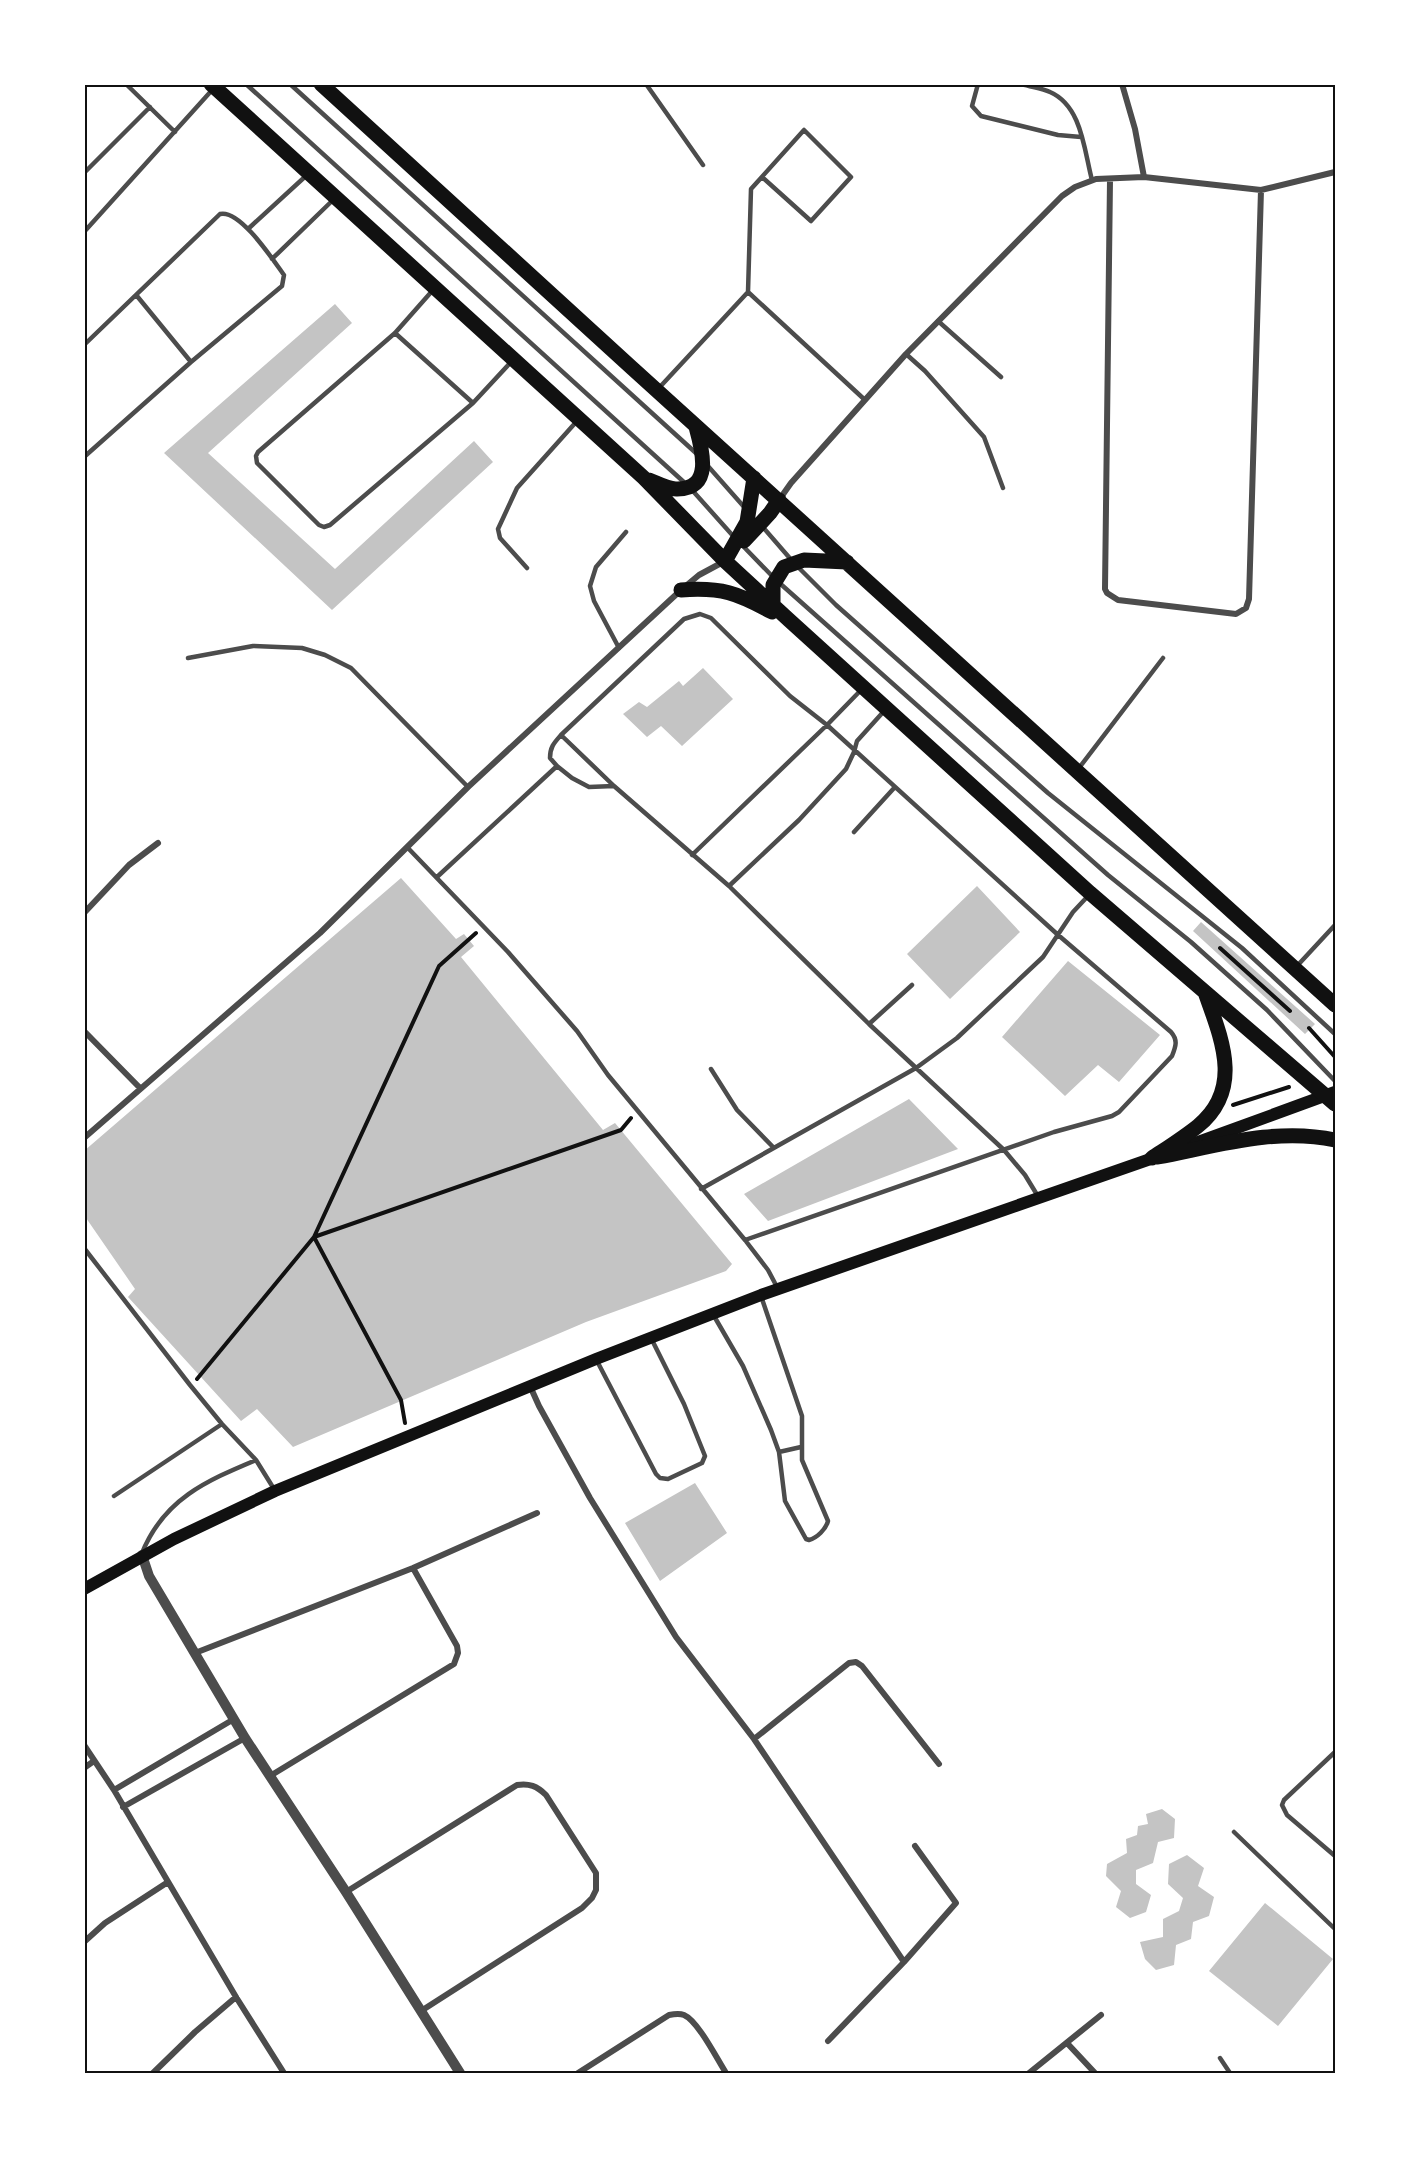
<svg xmlns="http://www.w3.org/2000/svg" width="1419" height="2157" font-family="Arial,sans-serif">
	<style>
		.building { fill: #c4c4c4 }
		.lines { fill: none; stroke-linecap: round; stroke-linejoin: round }
		.path { stroke: #111; stroke-width: 4 }
		.service { stroke: #4c4c4c; stroke-width: 4.5 }
		.minor { stroke: #4c4c4c; stroke-width: 6 }
		.tertiary { stroke: #4c4c4c; stroke-width: 10 }
		.secondary { stroke: #111; stroke-width: 12 }
		.primary { stroke: #111; stroke-width: 15 }
		.neatline { fill: none; stroke: #111; stroke-width: 2 }
	</style>
	<rect width="100%" height="100%" fill="#fff"/>
	<path class="building" d="M335,304l17,19 -144,130 127,116 139,-128 19,21 -161,148 -168,-157z
		M703,668l30,31 -51,47 -21,-20 -14,11 -24,-23 16,-12 8,5 32,-26 4,5z
		M401,878l55,61 8,-5 10,12 -13,11 142,173 12,-7 117,141 -6,7 -140,51 -293,125 -36,-38 -16,12 -113,-124 7,-8 -51,-74v-64z
		M977,886l43,46 -70,67 -43,-45z
		M1201,922l114,102 -10,10 -112,-103z
		M1068,961l92,74 -41,47 -21,-17 -33,31 -63,-59z
		M909,1099l49,50 -190,72 -24,-27z
		M695,1483l32,50 -67,48 -35,-58z
		M1162,1809l13,10 -1,19 -16,4 -5,21 -17,7v14l15,11 -5,17 -16,6 -14,-11 5,-16 -15,-15 1,-12 20,-11 -1,-14 11,-4 1,-9 10,-2 -2,-10z
		M1187,1855l17,13 -6,18 16,11 -5,19 -16,6 -2,17 -15,6 -2,20 -18,5 -11,-11 -5,-17 23,-5v-18l16,-8 4,-13 -15,-14 1,-20z
		M1265,1903l68,56 -55,67 -69,-55z"/>
	<g class="lines">
		<path class="path" d="M476,933l-37,33 -125,271 307,-107 10,-12
			M1220,948l70,63
			M1309,1028l26,29
			M1233,1105l56,-18
			M197,1379l117,-142 87,163 4,23"/>
		<path class="service" d="M126,84l49,48
			M246,84l440,400
			M290,84l407,370
			M646,84l57,81
			M978,84l-6,22 9,10 77,19 23,2
			M1022,84c9,3 20,4 28,8 32,14 34,58 42,88
			M84,173l66,-66
			M762,177l49,44 40,-44 -47,-47 -53,59 -3,103 117,108
			M248,229l60,-55
			M84,232l129,-143
			M272,259l61,-59
			M433,290l-38,43 -137,119 -2,4 1,7 62,62 5,2 6,-2 143,-122 39,-42
			M137,296l54,66
			M938,321l63,56
			M395,333l78,70
			M84,345l136,-131c20,-5 53,46 64,61l-2,11 -91,76 -107,95
			M906,354l19,17 59,66 19,51
			M658,389l90,-97
			M707,465l38,43
			M692,490l42,47
			M761,525l33,38 42,42 212,188 194,155 93,86
			M742,545l33,34 333,296 83,67 76,68 68,71
			M527,568l-27,-30 -2,-9 19,-41 60,-67
			M619,648l-25,-47 -4,-15 6,-19 30,-35
			M188,658l65,-12 49,2 23,7 26,13 117,119
			M561,735l53,51 115,100 140,138 135,126 21,25 14,23
			M557,766l15,12 17,9 25,-1
			M1079,768l84,-110
			M854,832l41,-45
			M407,847l101,105 69,79 31,44 137,165 23,30 9,17
			M692,855l135,-130 35,-36
			M437,877l120,-111 -7,-8c0,-11 4,-15 11,-23l123,-116 16,-5 11,4 79,78 37,29 230,209 114,98c7,8 5,14 1,24l-53,56 -7,4 -58,16 -309,108
			M729,886l70,-66 47,-51 8,-17 3,-11 28,-31
			M1297,966l38,-41
			M869,1024l43,-39
			M711,1069l26,41 37,38
			M701,1189l215,-121 41,-30 86,-81 30,-45 15,-16
			M84,1248l106,137 32,39 34,36 18,29
			M714,1316l29,50 28,64 8,22 6,49 21,38 3,1c8,-2 17,-11 19,-19l-26,-61v-44l-41,-120
			M597,1361l59,113 4,4 8,1 34,-16 3,-7 -21,-52 -32,-64
			M779,1452l22,-5
			M114,1496l108,-72
			M142,1553c22,-54 64,-72 114,-93
			M1335,1752l-51,48 -2,5 5,10 48,41
			M1234,1832l101,97
			M1220,2058l10,15"/>
		<path class="minor" d="M1122,84l13,45 9,48
			M1110,180l-5,409 2,4 11,7 118,14 10,-6 3,-9 12,-409
			M779,500l12,-17 115,-129 156,-158 13,-9 21,-8 48,-2 117,13 74,-18
			M84,913l45,-48 29,-22
			M84,1031l56,57
			M84,1138l236,-205 148,-146 213,-197 18,-15 26,-14
			M530,1386l9,20 51,92 86,139 78,102 150,223
			M195,1653l218,-85 124,-55
			M754,1739l95,-76 7,-1 6,4 77,98
			M84,1745l30,45 122,207 48,76
			M84,1768l10,-7
			M270,1776l184,-112 4,-11 -1,-7 -44,-78
			M114,1790l120,-71
			M123,1807l122,-69
			M346,1892l171,-107c12,-2 20,1 29,10l50,78v17l-4,8 -10,10 -161,103
			M84,1942l21,-19 63,-41
			M828,2041l76,-79 52,-59 -41,-57
			M1067,2043l28,30
			M153,2073l42,-41 41,-35
			M578,2073l91,-58c5,-1 10,-2 15,0 14,6 33,44 42,58
			M1029,2073l72,-58"/>
		<path class="tertiary" d="M142,1555l7,21 96,162 101,154 114,181"/>
		<path class="secondary" d="M1190,1145l145,-53
			M84,1589l90,-50 101,-48 321,-132 165,-64 398,-139"/>
		<path class="primary" d="M211,84l433,394 81,83 64,59 301,273 245,211
			M321,84l311,284 703,637
			M649,480c8,3 18,9 27,9 38,1 26,-40 20,-62
			M744,541l26,-28 9,-13
			M725,561l22,-39 7,-44
			M681,590c41,-3 56,3 91,22
			M773,605v-20l11,-18 20,-7 43,2
			M1158,1157c58,-11 118,-30 177,-17
			M1152,1158c15,-10 31,-20 46,-32 45,-37 24,-86 8,-131"/>
	</g>
	<rect width="1419" height="2157" fill="none" stroke="#ffffff" stroke-width="171"/>
	<rect x="86" y="86" width="1248" height="1986" class="neatline"/>
</svg>
